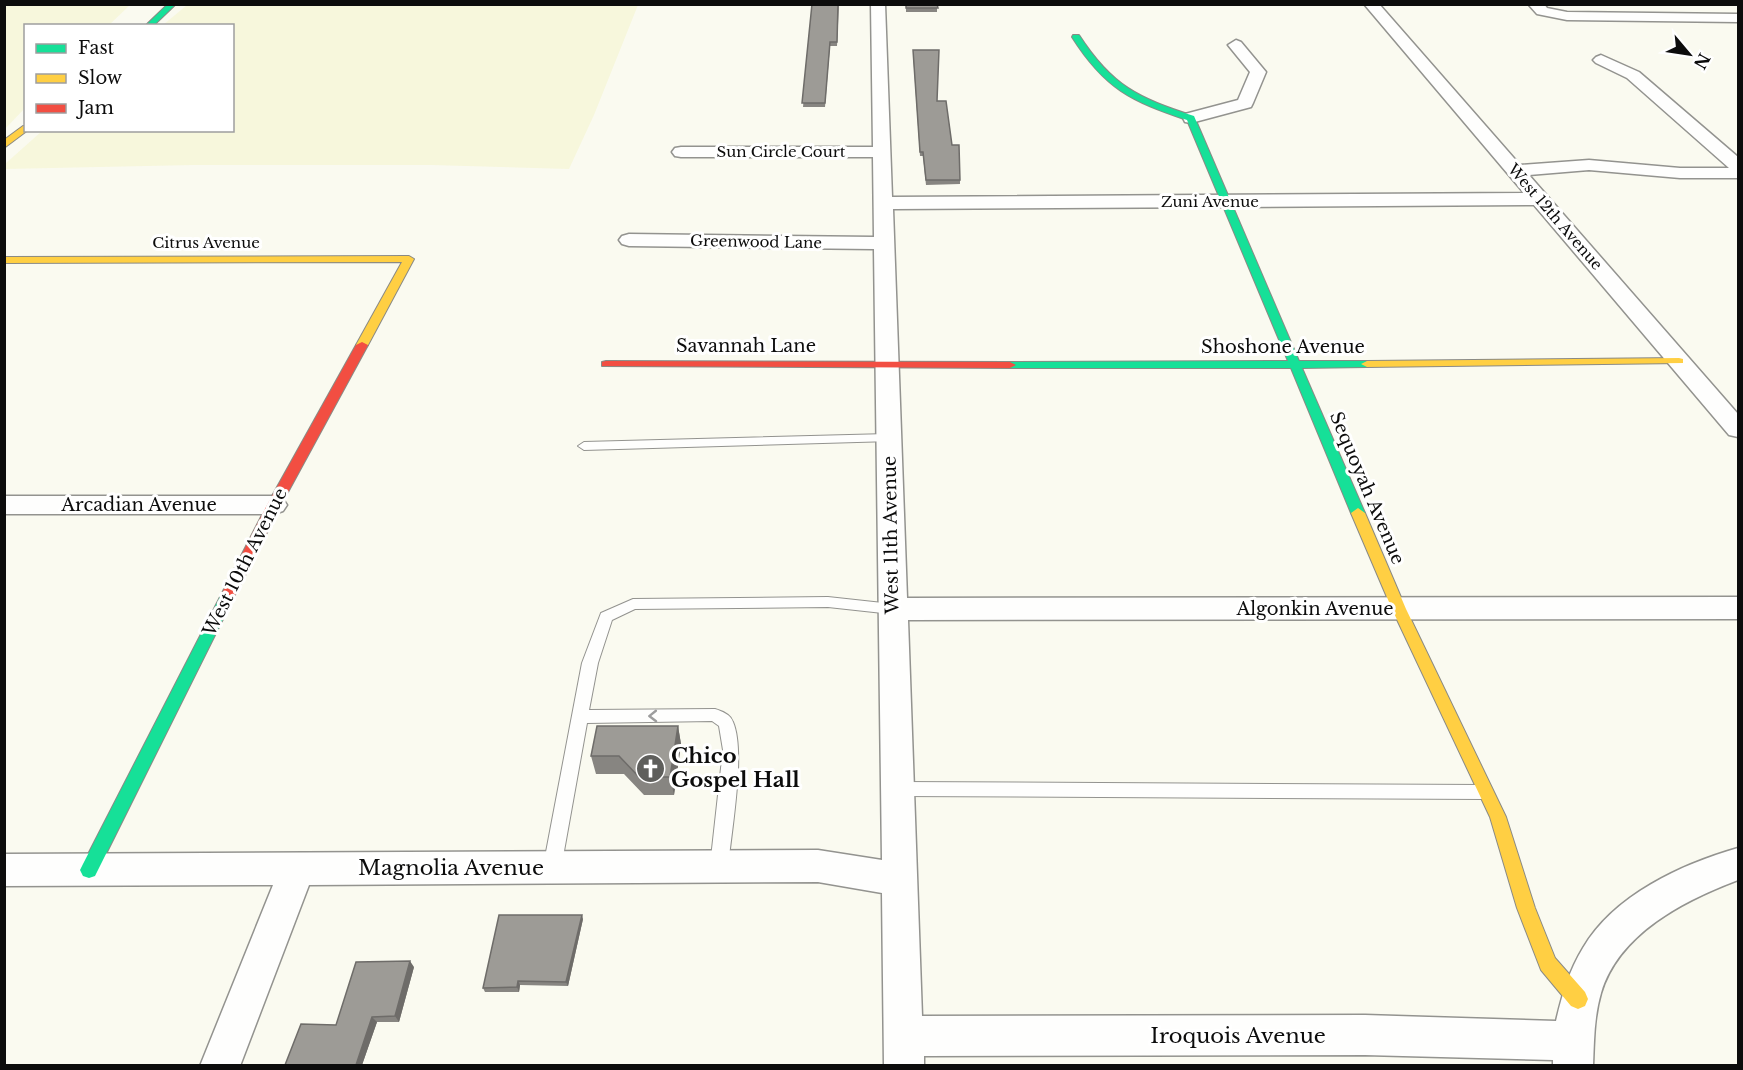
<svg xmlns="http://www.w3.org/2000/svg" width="1743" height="1070" font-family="'Libre Baskerville',serif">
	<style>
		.farmland { fill: #f7f7dc }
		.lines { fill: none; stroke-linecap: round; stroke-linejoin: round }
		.lane-casing { stroke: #93938f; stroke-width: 2 }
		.street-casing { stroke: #93938f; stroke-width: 3 }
		.fast-casing { stroke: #8a8a85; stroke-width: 2 }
		.slow-casing { stroke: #8a8a85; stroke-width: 2 }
		.jam-casing { stroke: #8a8a85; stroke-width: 2 }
		.lane { fill: #fefefd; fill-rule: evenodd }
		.street { fill: #fefefd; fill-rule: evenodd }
		.fast { fill: #16e098; fill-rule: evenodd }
		.slow { fill: #ffcf43; fill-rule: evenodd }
		.jam { fill: #f24e42; fill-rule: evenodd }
		.wall { fill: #878581 }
		.shaded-wall { fill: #6e6c69 }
		.building { fill: #9d9b96; stroke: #6e6c69; stroke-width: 1.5 }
		.oneway { stroke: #9d9d9d }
		.labels { text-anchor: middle; stroke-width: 6; stroke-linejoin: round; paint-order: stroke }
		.far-street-label { font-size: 15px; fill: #0c0c0c; stroke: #fff }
		.street-label { font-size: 18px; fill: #0c0c0c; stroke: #fff }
		.near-poi-label { font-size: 21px; font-weight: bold; fill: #0c0c0c; stroke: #fff; text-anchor: start }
		.near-street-label { font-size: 21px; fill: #0c0c0c; stroke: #fff }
	</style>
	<rect width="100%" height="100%" fill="#fafaf0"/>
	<path class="farmland" d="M5,4h125v1l-21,20 -83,1 -1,82 -20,21z
		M187,5v-1l451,1 -44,110 -25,54 -138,-4h-237l-189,4v-5l37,-33 190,-1v-104l-69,-1z"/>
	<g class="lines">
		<defs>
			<path id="lane" d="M888,434l6,4 -2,3 -308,9 -6,-4 6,-4z
				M828,597l64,7 5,1 2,4 -2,4 -5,1 -64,-7 -193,2 -23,11 -14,43 -9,47 126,-1c7,2 16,6 18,13 13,30 -2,110 -5,145l-3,6 -6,2 -6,-2 -3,-6 13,-117 -4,-24 -7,-5 -125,2 -26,145 -3,6 -6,2 -6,-2 -3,-6 39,-205 19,-50 32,-14z
				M898,782l586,3 6,2 2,5 -2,5 -6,2 -586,-3 -6,-2 -2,-5 2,-5z"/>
			<path id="street" d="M871,4h14l7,193 632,-4 -160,-189h15l141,161 69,-5 91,8h49l-102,-90 -31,-15 -3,-3 3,-3 5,-2 38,17 99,85v21h-58l-91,-8 -60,5 209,239v23l-9,-2 -195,-230 -641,4 14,389 831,-1v22l-830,1 14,396 443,-1 191,6c6,-26 13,-50 27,-73 31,-53 99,-84 155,-100v32c-53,20 -119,53 -137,113 -7,24 -7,48 -8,73h-40v-6l-188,-5 -441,1v10h-40l-2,-173 -64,-11 -509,3 -69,181h-40l73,-181 -269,1v-32l814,-4 64,10 -8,-611 -245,-3 -7,-2 -3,-4 3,-4 7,-2 245,3 -1,-80h-192l-6,-1 -3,-4 3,-4 6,-1h192z
				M1528,4h16l3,4 20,4 171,2v8l-171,-2 -30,-6z
				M1236,40l5,2 25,30 -13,31 -2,4 -60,16 -6,-1 -2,-4 2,-4 53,-14 12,-28 -22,-27z
				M4,496h270l9,3 4,6 -4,6 -9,3h-270z"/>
			<path id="fast" d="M168,4h8l-23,22h-8z
				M1073,35h6c33,51 59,63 115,81l105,245h68l6,3 -6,3 -65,1 63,145 -2,3h-10l-2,-3 -60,-145h-281l-6,-3 6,-3 278,-1 -101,-241c-56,-19 -82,-31 -115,-83z
				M227,592l5,1 2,4 -139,279 -6,2 -6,-2 -3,-6 3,-6 137,-267 2,-4z"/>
			<path id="slow" d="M23,126h3v4h2l-24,18v-8z
				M409,256l5,3 -46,86 -6,3 -6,-3 46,-83 -398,1v-6z
				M1679,358l4,1v4l-316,4 -6,-3 6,-3z
				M1358,508l7,5 41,96 100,208 29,91 20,50 30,34 3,7 -3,7 -7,3 -7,-3 -30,-36 -24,-62 -27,-91 -98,-208 -41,-96z"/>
			<path id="jam" d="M362,342l6,3 -87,160 -47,92 -2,4h-10l-2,-4 47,-92 89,-160z
				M606,361l404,1 6,3 -6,3 -408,-2v-4z"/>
		</defs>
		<use href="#lane" class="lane-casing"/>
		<use href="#street" class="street-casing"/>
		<use href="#fast" class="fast-casing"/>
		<use href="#slow" class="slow-casing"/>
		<use href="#jam" class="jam-casing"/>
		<use href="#lane" class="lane"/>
		<use href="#street" class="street"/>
		<use href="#fast" class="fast"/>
		<use href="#slow" class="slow"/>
		<use href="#jam" class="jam"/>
	</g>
	<path class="wall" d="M808,4h31l-2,42h-7l-5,61h-22l9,-101h-4z
		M906,4h31v8h-31z
		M913,54l24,47 15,44 8,35v4l-34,1 -3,-29h-3z
		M678,726l3,18 -7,51h-30l-20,-21h-28l-5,-18z
		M583,919l-15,67 -48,-1 -1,7h-34l-2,-4z
		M414,967l-15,55h-22l-15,43h-77l51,-40z"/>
	<path class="shaded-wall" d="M678,726l3,18 -7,51 -4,-18z
		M582,915l1,4 -15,67 -2,-4z
		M410,961l4,6 -15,55 -4,-6z
		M518,981l2,4 -1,7 -2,-5z
		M372,1017l5,5 -15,43h-6z"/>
	<path class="building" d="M812,4h26l-1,38h-7l-5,61h-23z
		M906,4h31l1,4h-32z
		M913,50h26l-2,51h9l6,44h7l1,35h-34l-3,-28h-3z
		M597,726h81l-8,51h-31l-20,-21h-28z
		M499,915h83l-16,67 -48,-1 -1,6 -34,1z
		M410,961l-15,55 -23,1 -16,48h-71l16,-41 35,1 20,-63z"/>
	<defs><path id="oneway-chevron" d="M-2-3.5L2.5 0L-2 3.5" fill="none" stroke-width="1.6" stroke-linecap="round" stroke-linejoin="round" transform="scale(1.5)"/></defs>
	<use class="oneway" href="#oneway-chevron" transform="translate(653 716) rotate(179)"/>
	<defs>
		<symbol id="church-disc" viewBox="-11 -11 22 22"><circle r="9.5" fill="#5f5f5c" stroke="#fff"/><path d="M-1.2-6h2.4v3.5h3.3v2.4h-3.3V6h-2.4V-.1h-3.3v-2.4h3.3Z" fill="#fff"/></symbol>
	</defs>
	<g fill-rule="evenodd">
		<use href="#church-disc" x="634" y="752" width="33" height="33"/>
	</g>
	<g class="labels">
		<g class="far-street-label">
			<text x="781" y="157">Sun Circle Court</text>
			<text x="1210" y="207">Zuni Avenue</text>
			<text transform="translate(1555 217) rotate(49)" y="5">West 12th Avenue</text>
			<text transform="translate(756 242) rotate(1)" y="5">Greenwood Lane</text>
			<text x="206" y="248">Citrus Avenue</text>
		</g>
		<g class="street-label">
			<text x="746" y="352">Savannah Lane</text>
			<text x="1283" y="353">Shoshone Avenue</text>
			<text transform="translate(1367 488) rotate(67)" y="6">Sequoyah Avenue</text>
			<text x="139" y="511">Arcadian Avenue</text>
			<text transform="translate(891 535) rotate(-91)" y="6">West 11th Avenue</text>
			<text transform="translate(245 562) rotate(-63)" y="6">West 10th Avenue</text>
			<text x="1315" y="615">Algonkin Avenue</text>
		</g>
		<g class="near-poi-label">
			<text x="671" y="763">Chico<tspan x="671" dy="24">Gospel Hall</tspan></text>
		</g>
		<g class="near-street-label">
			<text x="451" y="875">Magnolia Avenue</text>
			<text x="1238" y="1043">Iroquois Avenue</text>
		</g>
	</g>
	<rect width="1743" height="1070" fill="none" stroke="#0c0c0c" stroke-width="12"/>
	<rect x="24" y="24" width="210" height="108" fill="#ffffff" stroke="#9e9e9e" stroke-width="1.5"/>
	<rect x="36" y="44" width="30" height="9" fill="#16e098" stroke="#9e9e9e" stroke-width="1.5"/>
	<text x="78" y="54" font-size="18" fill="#0c0c0c">Fast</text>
	<rect x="36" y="74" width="30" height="9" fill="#ffcf43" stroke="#9e9e9e" stroke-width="1.5"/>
	<text x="78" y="84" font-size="18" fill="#0c0c0c">Slow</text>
	<rect x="36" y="104" width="30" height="9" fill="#f24e42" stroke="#9e9e9e" stroke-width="1.5"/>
	<text x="78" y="114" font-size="18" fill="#0c0c0c">Jam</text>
	<g transform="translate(1689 54) rotate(119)" stroke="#ffffff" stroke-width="4.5" paint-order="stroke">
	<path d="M0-4.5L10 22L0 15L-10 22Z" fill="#0c0c0c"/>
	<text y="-9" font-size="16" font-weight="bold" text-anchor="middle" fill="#0c0c0c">N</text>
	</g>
</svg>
